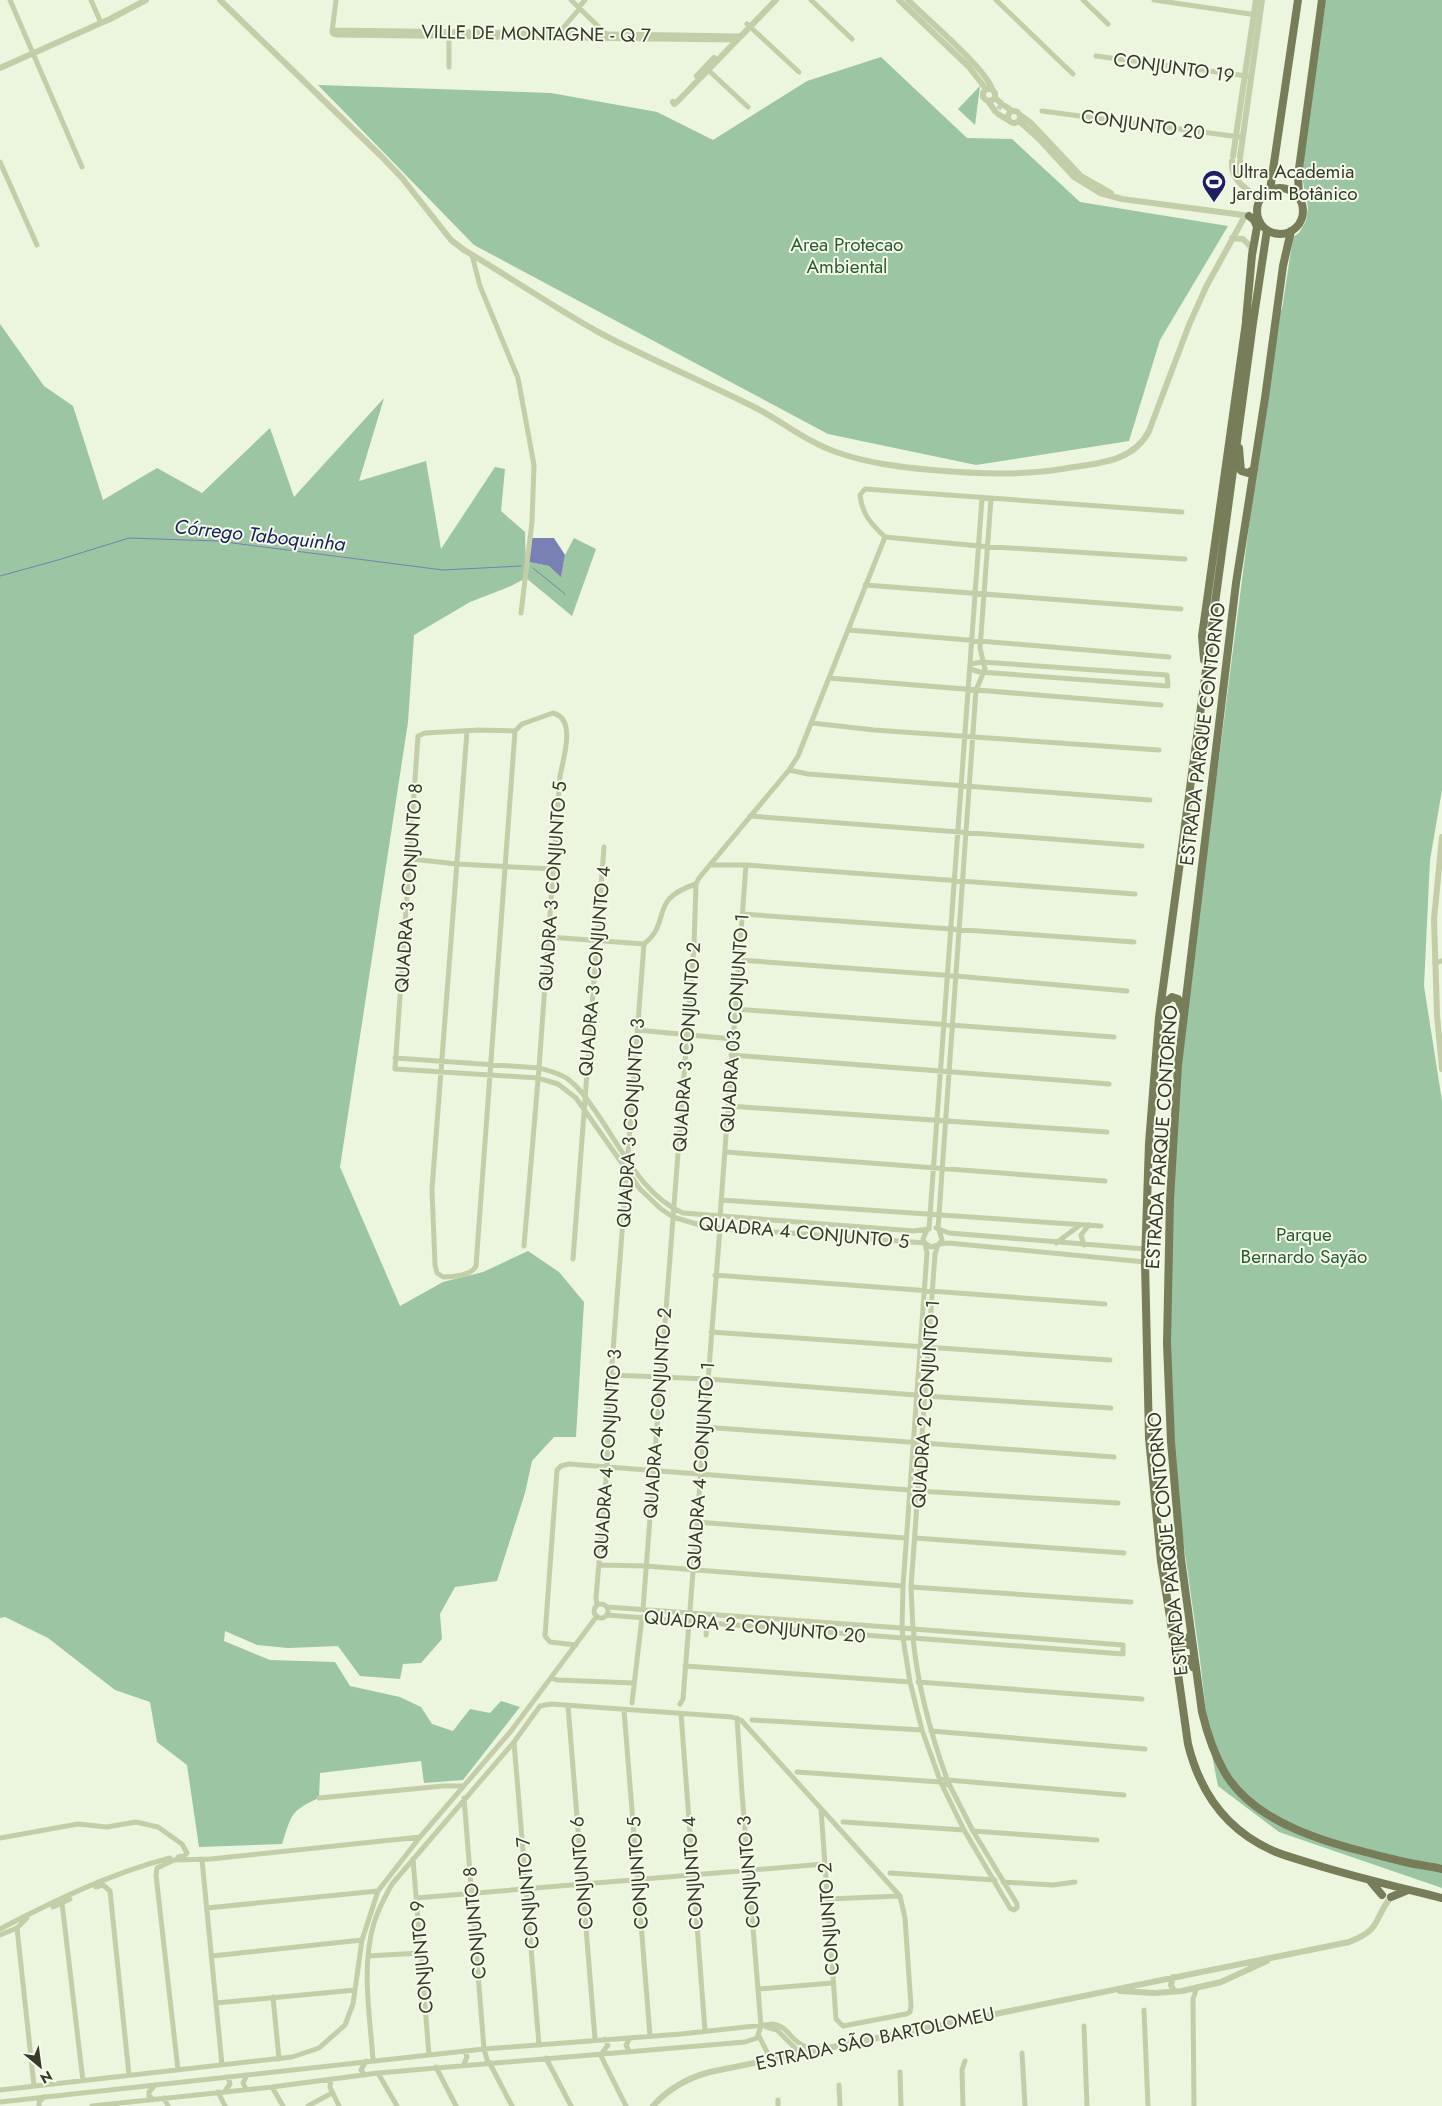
<svg xmlns="http://www.w3.org/2000/svg" width="1442" height="2106" font-family="Jost,sans-serif">
	<style>
		.green { fill: #9bc5a3 }
		.water { fill: #7980b4 }
		.lines { fill: none; stroke-linecap: round; stroke-linejoin: round }
		.stream { stroke: #7980b4; stroke-width: 1 }
		.tertiary-tunnel { stroke: #c8d0b9; stroke-width: 6; stroke-dasharray: 6 3; stroke-linecap: butt }
		.minor { stroke: #c3cea8; stroke-width: 5 }
		.tertiary { stroke: #c3cea8; stroke-width: 6 }
		.primary { stroke: #777d58; stroke-width: 8 }
		.labels { text-anchor: middle; stroke-width: 4; stroke-linejoin: round; paint-order: stroke }
		.street-label { font-size: 19px; fill: #373a29; stroke: #f5fbea }
		.poi-label { font-size: 19px; fill: #373a29; stroke: #f5fbea; text-anchor: start }
		.park-label { font-size: 19px; fill: #2a5b34; stroke: #f5fbea }
		.water-label { font-size: 20px; font-style: italic; fill: #1a2060; stroke: #f5fbea }
	</style>
	<rect width="100%" height="100%" fill="#ecf5dd"/>
	<path class="green" d="M1326,0h116v790l-12,70 -6,126 18,115v787l-163,-56 -61,-46 -9,-46 -9,-81 -26,-183 -8,-226 11,-165 99,-769 6,-7 11,-72 6,-4 7,-12 2,-14 -7,-35z
		M881,57l86,81 45,1 68,63 148,24 -68,114 -31,101 -153,24 -148,-31 -354,-189 -156,-160 233,8 106,19 56,28 94,-59z
		M980,86l-5,39 -17,-16z
		M0,324l44,62 29,20 30,94 54,-32 45,25 68,-65 24,69 90,-99 -25,83 67,-20 15,88 54,-82 10,2 -4,42 24,21 1,42 3,-12 20,4 12,10 4,-21 9,-17 22,11 -24,67 -46,-38 -15,8 -41,16 -56,33 -6,87 -68,445 60,139 43,-24 40,-10 45,-21 31,21 25,30 -8,135h-22l-22,24 -7,32 -28,88 -42,6 -15,27 2,25 -21,24 -18,1 -3,15 -40,-3 -22,-30 -50,2 -31,-3 -32,-14 -1,10 46,19 65,2 15,24 50,11 21,10 11,17 21,7 17,-22 20,4 11,-12 19,6 -57,73 -39,3 -3,-22 -101,12 -1,25c-29,13 -27,16 -37,46l-83,3 -12,-82 -30,-23 -7,-40 -35,-12 -67,-52 -43,-21 -5,1z"/>
	<path class="water" d="M532,538h22l11,17 -4,22 -12,-11 -20,-4z"/>
	<g class="lines">
		<path class="stream" d="M533,568l32,26
			M0,576l58,-16 71,-22 88,3 226,29 78,-4"/>
		<path class="tertiary-tunnel" d="M998,105l4,3"/>
		<path class="minor" d="M10,0l72,167
			M91,0l10,23
			M336,0l-4,32 1,2 3,1 401,5
			M571,0l36,35
			M811,0l41,39
			M996,0l77,74
			M1083,0l25,24
			M1154,0l103,15
			M579,7l6,-7
			M747,24l52,48
			M332,30l409,6
			M558,34l22,-26
			M1096,56l151,20
			M449,67v-31
			M706,68l42,39
			M1042,111l198,26
			M0,162l37,83
			M472,255l8,31 38,92 16,87 -2,57 -11,91
			M885,537c-14,-13 -23,-23 -25,-42l5,-6 317,23
			M885,537l94,9 206,13
			M865,585l316,24
			M849,630l320,27
			M970,669l10,3 188,14 -1,-11 -185,-13 -11,2
			M829,678l332,27
			M812,723l62,7 285,20
			M467,731l-35,458 3,76 2,8 6,4c11,0 29,-2 33,-11l39,-535 7,-7 31,-11c24,6 10,46 7,63l-21,292 -15,178
			M515,731l-36,-1 -54,3 -7,3 -23,333 143,9 20,6 18,14 64,91 21,20 12,8 27,8 20,3 205,15
			M789,770l19,4 342,26
			M750,816l392,30
			M411,859l46,5 97,5
			M711,865h35l389,29
			M742,914l392,28
			M549,937l95,7c29,-23 3,-44 52,-60
			M739,960l217,16 171,15
			M1435,963l7,-2
			M735,1009l379,28
			M637,1030l96,9
			M731,1055l378,29
			M395,1058l144,10c11,3 20,5 29,11 13,10 21,23 30,36 24,34 45,81 85,98l231,18 14,-2
			M729,1106l378,26
			M725,1152l380,29
			M721,1200l380,26
			M720,1217l26,-352
			M936,1228l13,5 196,16
			M929,1229l53,-731
			M938,1229l38,-539 9,-21 -5,-21 11,-149
			M927,1230l-4,9 2,4 6,4 7,-2 4,-5 -3,-10
			M1056,1243l24,-18
			M939,1244l10,-1 196,19
			M938,1245l-3,9 -24,333 2,42 210,16v9l-210,-16c5,50 17,94 34,141
			M1084,1245l-3,-10 8,-10
			M573,1259l31,-412
			M715,1275l390,29
			M711,1332l399,28
			M612,1375l95,4 209,16
			M925,1396l186,12
			M704,1427l410,30
			M918,1491l200,12
			M696,1522l209,16
			M915,1538l209,15
			M599,1565l47,1 257,20
			M911,1587l220,15
			M594 1611a7 7 0 1 1 14 0a7 7 0 1 1-14 0Z
			M597,1605l-1,-7 11,-130 1,-52 36,-472
			M607,1607l295,21 11,1 1,5 -1,4h-10l-1,-10 1,-42 24,-333 -2,-10
			M643,1609l51,-664 2,-61 3,-6 90,-108 9,-14 87,-219
			M607,1615l296,23 7,44 12,48 19,53 3,3 3,-3 -1,-5 -6,2
			M706,1635l1,-13
			M576,1645l-26,-3 -5,-6 12,-166 4,-4 8,-2 340,26
			M685,1666l225,16
			M551,1678l6,2 77,3
			M918,1682l224,17
			M632,1703l10,-86
			M680,1704l3,-5 37,-471
			M568,1706l27,333
			M624,1710l26,326
			M681,1714l24,317
			M737,1718l5,75 19,233 -4,12
			M752,1720l170,10
			M931,1731l214,18
			M514,1742l25,303
			M797,1772l143,10
			M948,1780l176,15
			M942,1785l22,45 46,78 4,2 3,-2v-4l-44,-73 -25,-49
			M319,1798l124,-12h20
			M464,1798l20,251 4,14
			M843,1822l121,8
			M973,1831l124,9
			M0,1838l78,-14 29,3 29,-5 22,5 24,17 5,9 -3,3 -6,1
			M413,1859l16,196
			M202,1860l20,205
			M890,1873l105,7
			M1003,1882l50,3 22,-3
			M96,1887l7,-2 7,6 19,184
			M416,1898l408,-34
			M828,1899l72,-3
			M62,1903l21,178
			M53,1907l17,-8
			M207,1908l171,-17
			M17,1928l17,158
			M0,1929c54,-28 111,-56 170,-71
			M0,1935l17,-7 10,-10
			M212,1956l150,-16
			M368,1956l52,-3
			M758,1989l75,-6
			M273,1997l6,62
			M216,2003l139,-13
			M1144,2010l4,96
			M1084,2026l3,80
			M766,2027l11,3 24,24
			M759,2036l9,18 15,2
			M629,2051l-3,-6 4,-7
			M602,2053l6,-8 -3,-6
			M1022,2053l3,53
			M600,2054l26,52
			M546,2058l25,48
			M373,2060c-3,-44 -12,-94 1,-137 4,-14 11,-26 18,-39l122,-142 26,-36 11,-2 181,13 9,3 159,176 5,22 6,88 -1,6 -4,2 -63,12 -7,-7 -15,-210
			M489,2062l23,44
			M464,2064l3,-7 -2,-6
			M436,2067l20,39
			M178,2070l-22,-195 1,-7 17,-8 37,-1 209,-22
			M900,2072l1,34
			M378,2073l19,33
			M365,2075l-4,-5 5,-9
			M331,2079l-1,8 9,19
			M839,2085l1,21
			M272,2087l11,19
			M246,2089l-3,-6 4,-8
			M0,2090l292,-33 27,-9 26,-23 8,-21 9,-64 16,-49 42,-54 91,-106 86,-115
			M225,2091l5,-7 -2,-7
			M218,2092l7,14
			M164,2098l4,8
			M153,2099l-4,-3v-4l6,-7
			M778,2100v6
			M0,2102l484,-53 197,-15 92,-10c18,2 18,24 43,24
			M39,2106v-4l5,-5
			M92,2106l180,-19 106,-14 367,-31 12,-4
			M308,2106l24,-13
			M963,2106l-1,-36 3,-9
			M1194,2106l-1,-107 4,-12"/>
		<path class="tertiary" d="M220,0l161,156 21,22 49,62 13,10c46,27 89,57 136,83 51,27 105,49 156,75 27,14 51,34 80,44 31,11 63,15 96,18 46,4 90,6 136,-2 31,-5 65,-6 81,-37l40,-106 17,-38 39,-71
			M899,0l70,67 17,22
			M908,0c18,18 78,69 84,89
			M0,68l110,-49 36,-19
			M697,76l17,-18
			M995,98l-4,3 -5,-1 -3,-3v-4l3,-4h6l3,4v5l6,5
			M988,101l7,10
			M673,102l1,2 3,-2 99,-102
			M1005,106l7,5
			M1008 117a6 6 0 1 1 12 0a6 6 0 1 1-12 0Z
			M998,114l10,6
			M1020,115l11,8 50,53 30,17
			M1019,121l20,18 35,38 26,16 22,6 136,18
			M1233,156l23,-156
			M1240,157l22,-157
			M1232,161c-2,20 15,28 28,38
			M1238,181l2,-20
			M1232,238l11,1 7,7 2,7
			M1442,837l-8,82 3,96 5,54
			M1173,1977l-2,8 3,7
			M1120,1991l35,2 27,-2 39,-9 46,-21
			M653,2106c16,-18 34,-28 57,-34l639,-130c34,-13 24,-23 42,-45"/>
		<path class="primary" d="M1257 211a23 23 0 1 1 46 0a23 23 0 1 1-46 0Z
			M1270,190l28,-190
			M1299,196l-1,-20 24,-176
			M1267,230l-14,93 -94,694 -10,126 -4,119 4,176 12,123 9,56 18,127c12,49 40,88 88,108 15,6 32,10 47,15 40,12 79,21 119,31
			M1291,231l-8,35 -18,132 -29,185 -58,482 -8,135 -3,143 4,99 10,117 21,153c5,21 12,42 23,61 34,57 120,74 180,89 12,3 25,4 37,7
			M1246,320l6,-65 5,-28 -3,-7 -5,-4
			M1239,448l2,23 7,2 6,-4
			M1204,660l-2,-24 45,-321
			M1162,1011l5,-10 5,-4 6,2 5,12
			M1178,1635v8l9,2 2,-8
			M1181,1668v-9h9l3,8
			M1371,1882l11,13
			M1391,1897l17,-7"/>
	</g>
	<defs>
		<symbol id="stadium-pin" viewBox="-11 -11 22 30"><path d="M0 17L-7.5 6A9.5 9.5 0 1 1 7.5 6Z" fill="#1a2060" stroke="#f5fbea"/><path d="M0-5a6.5 5 0 1 0 0 10a6.5 5 0 1 0 0-10ZM-3.5-1.8h7v3.6h-7Z" fill="#fff"/></symbol>
	</defs>
	<g fill-rule="evenodd">
		<use href="#stadium-pin" x="1200" y="168" width="28" height="38"/>
	</g>
	<g class="labels">
		<g class="street-label">
			<text transform="translate(536 33) rotate(1)" y="7">VILLE DE MONTAGNE - Q 7</text>
			<text transform="translate(1174 67) rotate(8)" y="7">CONJUNTO 19</text>
			<text transform="translate(1143 124) rotate(8)" y="7">CONJUNTO 20</text>
			<text transform="translate(1202 734) rotate(-83)" y="7">ESTRADA PARQUE CONTORNO</text>
			<text transform="translate(552 886) rotate(-86)" y="7">QUADRA 3 CONJUNTO 5</text>
			<text transform="translate(408 888) rotate(-86)" y="7">QUADRA 3 CONJUNTO 8</text>
			<text transform="translate(594 971) rotate(-85)" y="7">QUADRA 3 CONJUNTO 4</text>
			<text transform="translate(734 1023) rotate(-86)" y="7">QUADRA 03 CONJUNTO 1</text>
			<text transform="translate(686 1047) rotate(-86)" y="7">QUADRA 3 CONJUNTO 2</text>
			<text transform="translate(630 1123) rotate(-86)" y="7">QUADRA 3 CONJUNTO 3</text>
			<text transform="translate(1161 1137) rotate(-86)" y="7">ESTRADA PARQUE CONTORNO</text>
			<text transform="translate(804 1232) rotate(5)" y="7">QUADRA 4 CONJUNTO 5</text>
			<text transform="translate(925 1404) rotate(-86)" y="7">QUADRA 2 CONJUNTO 1</text>
			<text transform="translate(657 1413) rotate(-86)" y="7">QUADRA 4 CONJUNTO 2</text>
			<text transform="translate(607 1454) rotate(-86)" y="7">QUADRA 4 CONJUNTO 3</text>
			<text transform="translate(700 1466) rotate(-86)" y="7">QUADRA 4 CONJUNTO 1</text>
			<text transform="translate(1167 1544) rotate(-96)" y="7">ESTRADA PARQUE CONTORNO</text>
			<text transform="translate(755 1626) rotate(5)" y="7">QUADRA 2 CONJUNTO 20</text>
			<text transform="translate(748 1872) rotate(-95)" y="7">CONJUNTO 3</text>
			<text transform="translate(581 1873) rotate(-95)" y="7">CONJUNTO 6</text>
			<text transform="translate(637 1873) rotate(-94)" y="7">CONJUNTO 5</text>
			<text transform="translate(692 1873) rotate(-94)" y="7">CONJUNTO 4</text>
			<text transform="translate(527 1893) rotate(-95)" y="7">CONJUNTO 7</text>
			<text transform="translate(828 1919) rotate(-94)" y="7">CONJUNTO 2</text>
			<text transform="translate(474 1923) rotate(-95)" y="7">CONJUNTO 8</text>
			<text transform="translate(421 1957) rotate(-95)" y="7">CONJUNTO 9</text>
			<text transform="translate(875 2038) rotate(-12)" y="7">ESTRADA SÃO BARTOLOMEU</text>
		</g>
		<g class="poi-label">
			<text x="1232" y="178">Ultra Academia<tspan x="1232" dy="22">Jardim Botânico</tspan></text>
		</g>
		<g class="park-label">
			<text x="847" y="251">Area Protecao<tspan x="847" dy="22">Ambiental</tspan></text>
			<text x="1304" y="1241">Parque<tspan x="1304" dy="22">Bernardo Sayão</tspan></text>
		</g>
		<g class="water-label">
			<text transform="translate(260 535) rotate(6)" y="7">Córrego Taboquinha</text>
		</g>
	</g>
	<g transform="translate(40 2066) rotate(151)" stroke="#f5fbea" stroke-width="4" paint-order="stroke">
	<path d="M0-4L9 19L0 12L-9 19Z" fill="#373a29"/>
	<text y="-8" font-size="14" font-weight="bold" text-anchor="middle" fill="#373a29">N</text>
	</g>
</svg>
